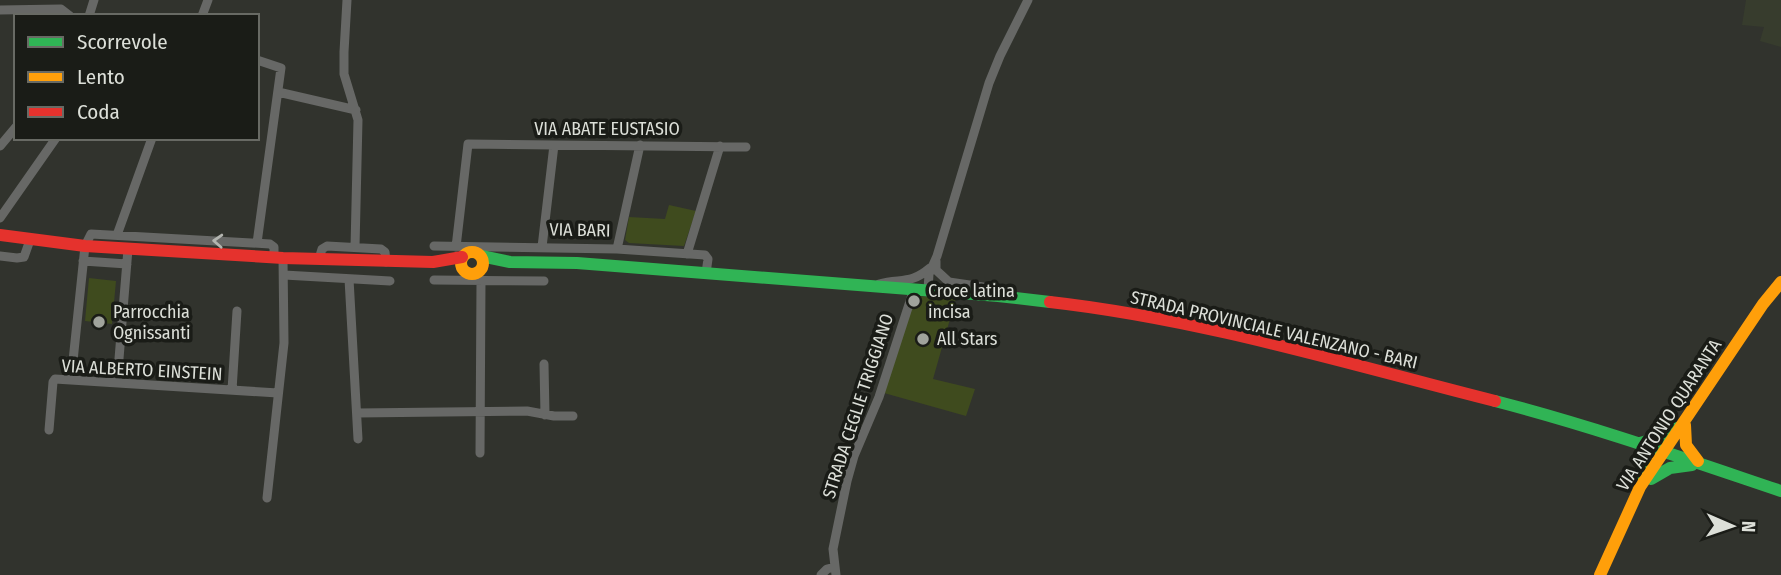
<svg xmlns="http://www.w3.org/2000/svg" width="1781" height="575" font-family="'Fira Sans Condensed',sans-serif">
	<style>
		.built { fill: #373c2d }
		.green { fill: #3f4b1e }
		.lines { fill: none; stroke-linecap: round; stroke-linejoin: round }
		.street { stroke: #676866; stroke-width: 9 }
		.fast { stroke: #30b455; stroke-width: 12 }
		.slow { stroke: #ff9f0a; stroke-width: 12 }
		.jam { stroke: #e5322d; stroke-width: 12 }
		.oneway { stroke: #b3b5b0 }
		.poi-dot { fill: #a0a39c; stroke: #1a1c17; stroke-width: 2.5 }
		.labels { text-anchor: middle; stroke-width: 7; stroke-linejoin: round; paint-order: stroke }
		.street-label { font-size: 18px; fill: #dcdfd8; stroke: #1a1c17 }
		.poi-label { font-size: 18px; fill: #dcdfd8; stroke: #1a1c17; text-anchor: start }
	</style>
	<rect width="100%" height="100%" fill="#31332d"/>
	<path class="built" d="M1746,0h35v47l-21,-6 4,-14 -22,-2z"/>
	<path class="green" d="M669,205l27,6 -12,35 -55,-3 -4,-3 4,-23 36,2z
		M89,278l27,3 -4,43 -27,-3z
		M913,296l43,2 -23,81 42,10 -9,27 -82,-23z"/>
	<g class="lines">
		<path class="street" d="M347,0l-3,52v22l14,46 -3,127
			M0,10l61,-1 9,7
			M89,16l5,-16
			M202,16l6,-16
			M278,92l78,18
			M0,146l16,-19
			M0,218l56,-80
			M117,235l35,-97
			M257,243l24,-175 -24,-8
			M434,246l183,3 88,6 3,4 -2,14
			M456,247l12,-103 278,3
			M542,247l12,-102
			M617,249l23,-104
			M687,254l33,-108
			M0,256l17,2 7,-1 6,-17
			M319,259l3,-10 5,-3 54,3 4,3 1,10
			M83,261l44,3
			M936,261v9l13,12 34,5 14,8
			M284,275l106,6
			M349,279l9,160
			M434,280l110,1
			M879,284c22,-6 31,1 51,-16
			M928,290l1,-16 8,-18 52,-173 11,-27 28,-56
			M544,364l1,51
			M71,380l14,-134 6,-12 179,10 4,3v11
			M117,383l11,-134
			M232,390l5,-79
			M357,413l170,-2 27,5h19
			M49,430l4,-48 2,-3 223,14
			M480,453l1,-172
			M267,498l17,-155 -1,-85
			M821,575l6,-6 8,-2
			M836,575l-3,-26 14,-68 7,-25 25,-59 35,-108"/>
		<path class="fast" d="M481,256l29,6 67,1 421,33 52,6
			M1495,401c97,25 191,58 286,90
			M1643,478l2,-18 -5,-17 25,-7 12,-8
			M1651,479l19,-11 22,-3"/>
		<path class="slow" d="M461 263a11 11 0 1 1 22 0a11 11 0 1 1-22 0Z
			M1685,425l1,20 12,16
			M1600,575l40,-88 123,-183 18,-22"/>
		<path class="jam" d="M0,235l85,11 198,12 150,4 29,-5
			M1050,302c151,17 298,62 445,99"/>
	</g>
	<defs><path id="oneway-chevron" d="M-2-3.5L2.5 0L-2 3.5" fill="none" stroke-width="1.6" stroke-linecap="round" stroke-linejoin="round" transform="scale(1.75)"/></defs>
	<use class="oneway" href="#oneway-chevron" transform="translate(218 241) rotate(-177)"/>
	<g class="poi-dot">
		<circle cx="914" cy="301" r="7"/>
		<circle cx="99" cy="322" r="7"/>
		<circle cx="923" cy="339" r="7"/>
	</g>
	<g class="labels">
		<g class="street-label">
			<text x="607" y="135">VIA ABATE EUSTASIO</text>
			<text transform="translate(580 230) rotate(1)" y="6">VIA BARI</text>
			<text transform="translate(1274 330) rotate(13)" y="6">STRADA PROVINCIALE VALENZANO - BARI</text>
			<text transform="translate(142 370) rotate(3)" y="6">VIA ALBERTO EINSTEIN</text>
			<text transform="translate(858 406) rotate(-72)" y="6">STRADA CEGLIE TRIGGIANO</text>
			<text transform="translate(1669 415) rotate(-57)" y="6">VIA ANTONIO QUARANTA</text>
		</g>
		<g class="poi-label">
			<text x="928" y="297">Croce latina<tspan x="928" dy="21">incisa</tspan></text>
			<text x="113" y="318">Parrocchia<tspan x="113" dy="21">Ognissanti</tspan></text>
			<text x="937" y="345">All Stars</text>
		</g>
	</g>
	<rect x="14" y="14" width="245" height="126" fill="#1a1c17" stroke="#686a64" stroke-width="2"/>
	<rect x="28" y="37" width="35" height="10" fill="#30b455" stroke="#686a64" stroke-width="2"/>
	<text x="77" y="49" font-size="21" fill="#dcdfd8">Scorrevole</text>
	<rect x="28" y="72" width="35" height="10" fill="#ff9f0a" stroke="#686a64" stroke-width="2"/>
	<text x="77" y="84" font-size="21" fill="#dcdfd8">Lento</text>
	<rect x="28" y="107" width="35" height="10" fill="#e5322d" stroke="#686a64" stroke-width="2"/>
	<text x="77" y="119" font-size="21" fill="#dcdfd8">Coda</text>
	<g transform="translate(1732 526) rotate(92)" stroke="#1a1c17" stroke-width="5" paint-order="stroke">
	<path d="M0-5L12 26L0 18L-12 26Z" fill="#dcdfd8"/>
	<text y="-10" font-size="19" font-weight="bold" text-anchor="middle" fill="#dcdfd8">N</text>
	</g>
</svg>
